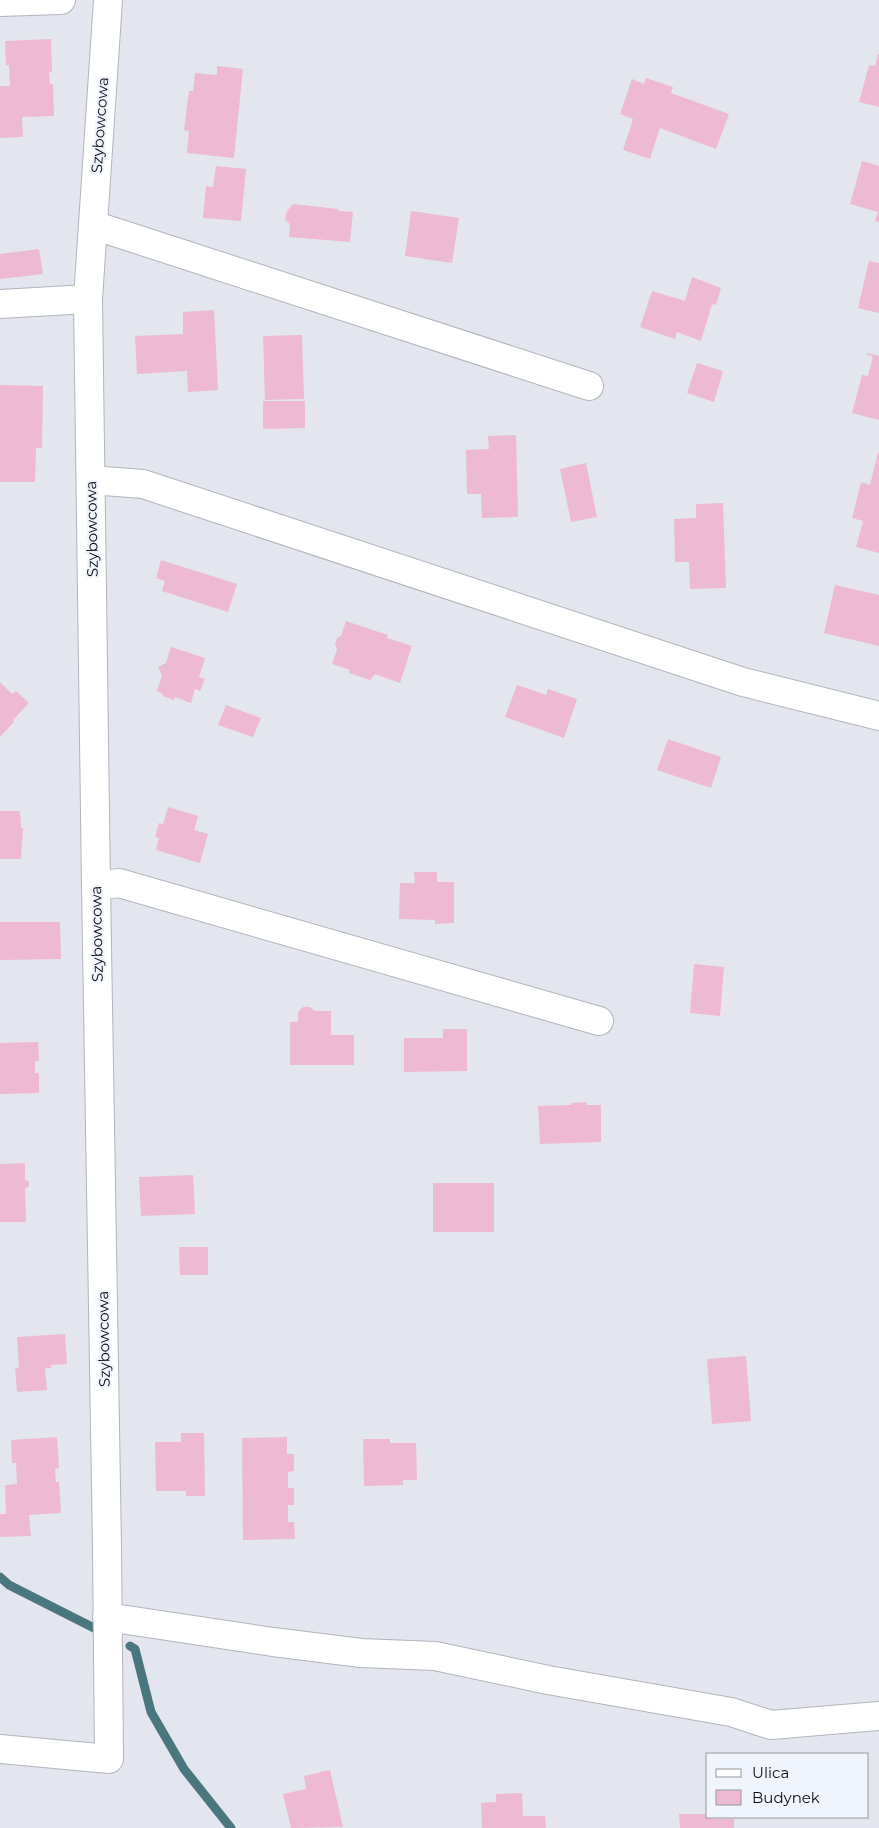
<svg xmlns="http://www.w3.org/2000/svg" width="879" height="1828" font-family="Montserrat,sans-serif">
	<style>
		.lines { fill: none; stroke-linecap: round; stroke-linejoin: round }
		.stream { stroke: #4a7680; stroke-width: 9 }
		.building { fill: #eeb9d2 }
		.minor-casing { stroke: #b1b4bd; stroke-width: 30 }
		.minor { stroke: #fff; stroke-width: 28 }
		.labels { text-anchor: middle; stroke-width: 4.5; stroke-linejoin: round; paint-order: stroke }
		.street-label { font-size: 15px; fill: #0c0d10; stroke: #f0f4fd }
	</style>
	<rect width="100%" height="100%" fill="#e3e6ef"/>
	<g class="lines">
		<path class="stream" d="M0,1577l9,8 87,44
			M130,1646l5,3 16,63 33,57 47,59"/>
	</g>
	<path class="building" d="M51,39l1,33h-3l1,12h3l1,32 -32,1 1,20 -23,1v-52h10l-1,-21h-3l-1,-24z
		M878,54h1v53l-20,-5 10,-37 6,1z
		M217,66l26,3 -9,89 -47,-5 2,-22 -5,-1 5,-39h4l2,-18 22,2z
		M646,78l27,9 -2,6 58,21 -13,35 -56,-21 -10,31 -27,-9 10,-31 -13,-5 12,-35 12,5z
		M862,161l17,5v56l-4,-1 3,-9 -28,-8z
		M216,166l30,3 -5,52 -38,-3 3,-32 7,1z
		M293,204l45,5v2l15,1 -3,30 -61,-5 1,-13 -5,-4 2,-9z
		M411,211l48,7 -7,45 -47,-7z
		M39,249l4,25 -43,5v-25z
		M869,261l10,2v50l-21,-5z
		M692,277l29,11 -5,17 -4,-1 -11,37 -24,-9 -2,7 -35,-12 12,-36 33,10z
		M214,310l4,80 -30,2 -1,-21 -50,3 -2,-38 48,-2v-22z
		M302,335l2,64 -39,1 -2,-64z
		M868,353l11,3v64l-27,-7 10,-38 6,1 5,-20 -6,-1z
		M697,363l26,8 -9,31 -27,-9z
		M0,385l43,1 -1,62h-6l-1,34h-35z
		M263,401h42v27l-42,1z
		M516,435l2,82 -36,1 -1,-24h-14l-1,-44 23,-1 -1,-13z
		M878,453h1v100l-23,-6 7,-26 -11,-3 9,-36 9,3z
		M586,463l11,54 -26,5 -11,-53z
		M723,503l3,85 -36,1 -1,-27h-14l-1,-43 22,-1v-14z
		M161,560l76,24 -9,28 -66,-21 3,-10 -9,-3z
		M835,585l44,10v51l-55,-13z
		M346,621l42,14 -1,3 25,8 -12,37 -25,-9 -5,6 -21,-7 1,-3 -18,-6 5,-14 -2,-5 2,-7 4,-2z
		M171,647l34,11 -6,19 6,2 -5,12 -5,-2 -4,14 -16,-6 -1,3 -11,-4v-2l-6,-3 5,-16 -4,-8 8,-4z
		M0,682l12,12 4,-3 13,12 -16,17 1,2 -14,15z
		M517,685l29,10 2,-6 29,10 -13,39 -59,-21z
		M226,705l35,13 -8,19 -35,-12z
		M668,739l53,18 -10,31 -54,-18z
		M168,807l30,9 -4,14 14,4 -8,29 -44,-13 3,-12 -4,-1 4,-14 4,1z
		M0,811h20l1,17h2l-2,31h-21z
		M414,872h23v10h17v41l-19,1v-4l-36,-1 1,-36h15z
		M0,922h60l1,37 -61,1z
		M694,964l30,3 -4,49 -30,-3z
		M303,1007h7l4,4h17v24h23v30h-64v-43h8v-10z
		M443,1029h24v42l-63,1v-34h39z
		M38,1042l1,19h-4v12h4v20l-39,1v-51z
		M586,1102l1,3h14v37l-61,2 -2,-38 33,-1v-2z
		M25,1163v16l4,3v4l-4,3 1,33h-26v-58z
		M193,1175l2,39 -54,2 -2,-39z
		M433,1183h61v49h-61z
		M179,1247h29v28h-28z
		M65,1334l2,30 -16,1v3h-6l2,22 -30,2 -2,-25 4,1 -2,-31z
		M746,1356l5,65 -39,3 -5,-65z
		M181,1433h23l1,63h-19v-5h-30l-1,-49h26z
		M57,1437l2,31 -4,1 1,13h3l2,31 -32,2 2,21 -31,1v-23h6l-1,-29 12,-1 -1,-21h-4l-1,-23z
		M287,1437v17h7v17l-6,1v16h6v17h-6v17h6l1,17 -52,1 -1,-102z
		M363,1439h27v4h26l1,37h-14v5l-39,1z
		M330,1770l13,57 -52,1 -8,-34 23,-5 -2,-13z
		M522,1793l1,23h22l1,12h-64l-1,-25 15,-1v-8z
		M679,1814h29v3h4v2h22v9h-54z"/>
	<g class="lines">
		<defs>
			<path id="minor" d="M0,2l61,-2
				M93,225l496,161
				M0,304l88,-5
				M91,480l52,4 600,198 136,34
				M96,886l23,-3 480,138
				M107,1617l166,25 88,11 74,3 113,24 183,32 40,13 108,-9
				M0,1749l109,10 -2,-212 -11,-661 -8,-587 20,-299"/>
		</defs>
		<use href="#minor" class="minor-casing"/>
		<use href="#minor" class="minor"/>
	</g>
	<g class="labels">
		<g class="street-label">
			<text transform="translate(100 125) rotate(-86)" y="5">Szybowcowa</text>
			<text transform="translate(92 529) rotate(-91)" y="5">Szybowcowa</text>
			<text transform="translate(97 934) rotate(-91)" y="5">Szybowcowa</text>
			<text transform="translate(104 1339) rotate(-91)" y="5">Szybowcowa</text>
		</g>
	</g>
	<rect x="706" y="1753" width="162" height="65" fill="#f0f4fd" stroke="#95989e"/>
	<rect x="716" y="1769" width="25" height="8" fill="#ffffff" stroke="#95989e"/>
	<text x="752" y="1778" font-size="15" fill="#0c0d10">Ulica</text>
	<rect x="716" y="1790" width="25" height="15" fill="#eeb9d2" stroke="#95989e"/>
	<text x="752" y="1803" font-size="15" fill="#0c0d10">Budynek</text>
</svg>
